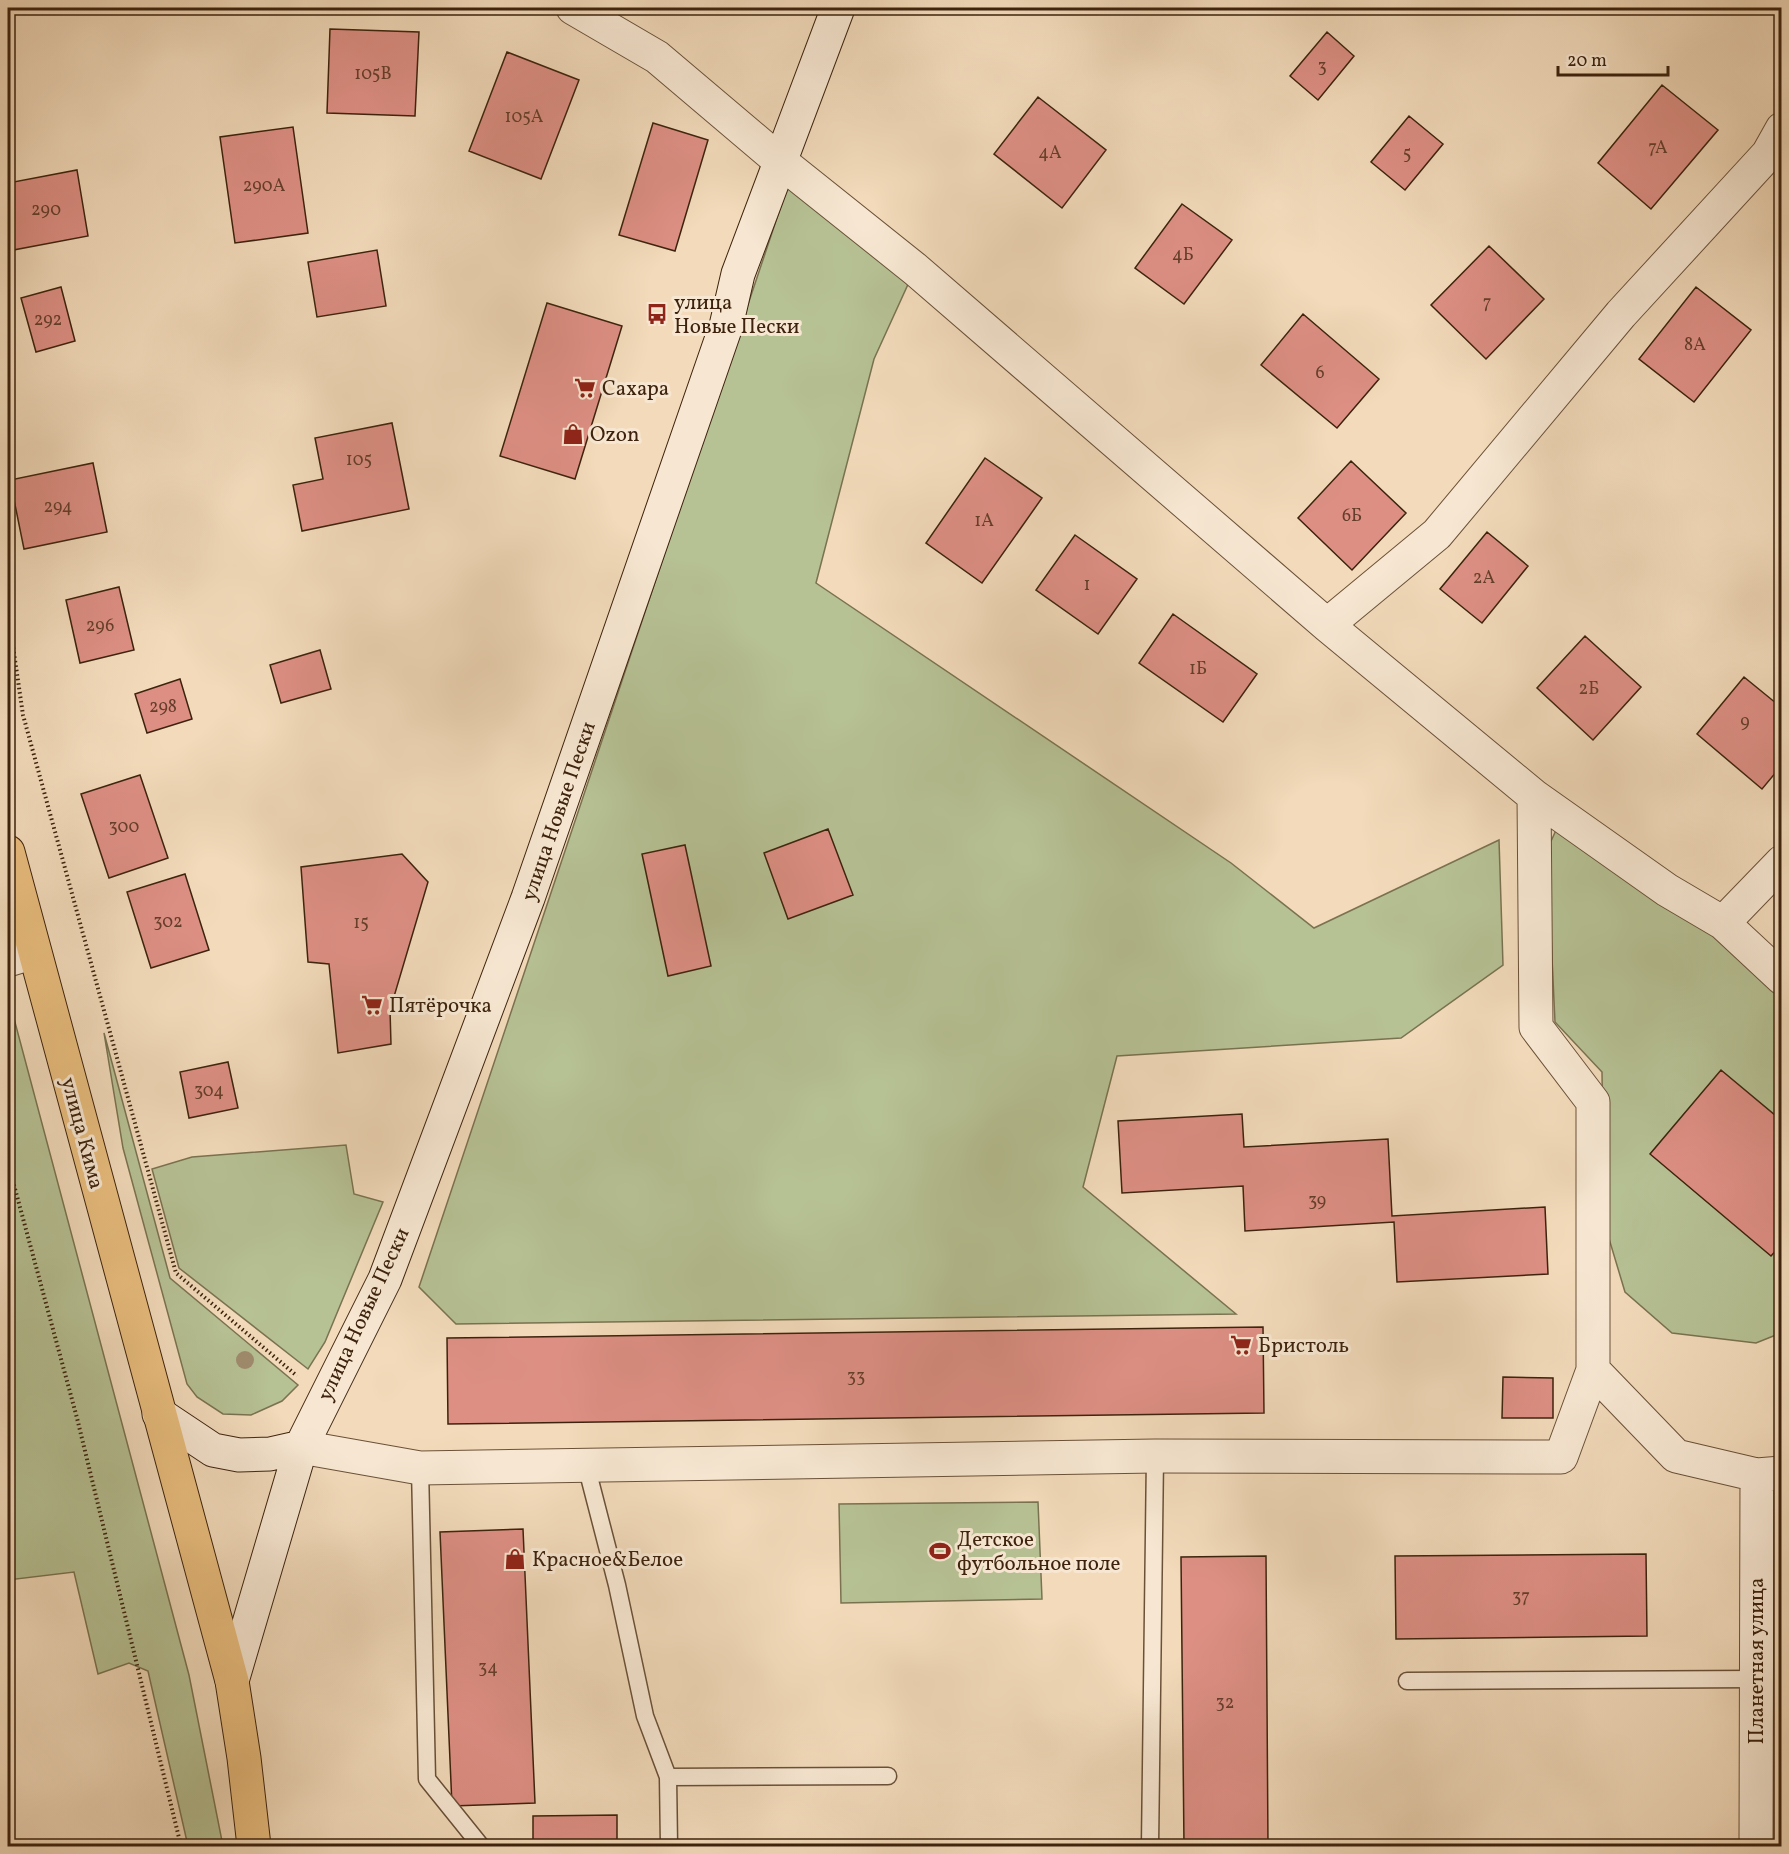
<svg xmlns="http://www.w3.org/2000/svg" width="1789" height="1854" font-family="Vollkorn,serif">
	<style>
		.green { fill: #b6c194; stroke: #7a7250; stroke-width: 1.5 }
		.building { fill: #dd8f84; stroke: #3d230d; stroke-width: 1.5 }
		.lines { fill: none; stroke-linecap: round; stroke-linejoin: round }
		.lane-casing { stroke: #6a5138; stroke-width: 19 }
		.street-casing { stroke: #6a5138; stroke-width: 35 }
		.secondary-casing { stroke: #3d230d; stroke-width: 35 }
		.primary-casing { stroke: #3d230d; stroke-width: 35 }
		.path { stroke: #3d230d; stroke-width: 4; stroke-dasharray: 1.5 3; stroke-linecap: butt }
		.lane { stroke: #f7e7d2; stroke-width: 16 }
		.street { stroke: #f7e7d2; stroke-width: 33 }
		.secondary { stroke: #f7e7d2; stroke-width: 33 }
		.primary { stroke: #e9bd7d; stroke-width: 33 }
		.tree { fill: #9f8b6e }
		.labels { text-anchor: middle; stroke-width: 6; stroke-linejoin: round; paint-order: stroke }
		.number-label { font-size: 18px; fill: #653e2b }
		.poi-label { font-size: 21px; fill: #3d230d; stroke: #f7e7d2; text-anchor: start }
		.street-label { font-size: 21px; fill: #3d230d; stroke: #f7e7d2 }
	</style>
	<rect width="100%" height="100%" fill="#f2daba"/>
	<filter id="stains"><feTurbulence type="fractalNoise" baseFrequency=".00333" numOctaves="4"/><feColorMatrix values="0 0 0 0 .2 0 0 0 0 .09 0 0 0 0 .02 0 0 0 .5 -.17"/></filter>
	<radialGradient id="worn" r=".72"><stop offset=".6" stop-color="#630" stop-opacity="0"/><stop offset="1" stop-color="#630" stop-opacity=".3"/></radialGradient>
	<path class="green" d="M787,188l128,81 -41,90 -58,224 415,280 83,65 185,-88 4,125 -102,73 -284,18 -34,131 153,127 -780,10 -37,-37z
		M1557,828l157,104 67,67v334l-25,10 -84,-10 -47,-41 -21,-70 -2,-150 -47,-50 -8,-172z
		M8,1009l4,2 177,664 34,171h-35l-40,-175 -19,-8 -31,11 -24,-102 -66,8z
		M104,1033l66,245 128,107 -16,16 -31,14 -28,-1 -26,-17 -10,-13 -64,-236z
		M346,1145l8,49 29,8 -58,140 -17,27 -129,-101 -27,-99 40,-12z
		M1038,1502l4,97 -201,4 -2,-99z"/>
	<path class="building" d="M330,29l89,3 -4,84 -88,-3z
		M1327,32l27,24 -36,44 -28,-24z
		M507,52l72,28 -38,99 -72,-28z
		M1662,85l56,45 -67,79 -53,-46z
		M1038,97l68,53 -44,58 -68,-54z
		M1409,116l34,28 -38,46 -34,-28z
		M653,123l55,17 -33,111 -56,-16z
		M293,127l15,106 -73,10 -15,-106z
		M77,170l11,66 -80,15v-68z
		M1182,204l50,36 -48,64 -49,-36z
		M1489,246l55,53 -58,60 -55,-54z
		M377,250l9,56 -69,11 -9,-55z
		M61,287l14,54 -39,11 -15,-54z
		M1696,287l55,43 -57,72 -55,-43z
		M547,303l75,23 -47,153 -75,-23z
		M1303,314l76,65 -42,49 -76,-63z
		M392,423l17,86 -107,22 -9,-46 30,-6 -8,-41z
		M985,458l57,40 -60,85 -56,-40z
		M1351,461l55,52 -54,57 -54,-52z
		M93,463l14,69 -83,17 -14,-69z
		M1487,532l41,34 -46,57 -42,-34z
		M1075,535l62,44 -39,55 -62,-44z
		M119,587l15,63 -54,13 -14,-63z
		M1173,614l84,60 -34,48 -84,-59z
		M1585,636l56,51 -48,53 -56,-52z
		M320,650l11,39 -50,14 -11,-38z
		M1744,677l38,31v57l-20,24 -65,-55z
		M180,679l12,40 -45,14 -12,-39z
		M140,775l28,83 -59,20 -28,-84z
		M828,829l25,66 -65,24 -24,-66z
		M685,845l26,121 -43,10 -26,-122z
		M402,854l26,28 -38,128 1,34 -53,9 -9,-89 -21,-2 -7,-95z
		M185,874l24,76 -58,18 -24,-76z
		M228,1062l10,46 -49,10 -9,-46z
		M1721,1070l61,51v123l-11,12 -121,-102z
		M1242,1114l2,33 144,-8 4,77 153,-9 3,67 -151,8 -3,-60 -149,9 -2,-45 -121,7 -4,-72z
		M1263,1327l1,86 -816,11 -1,-86z
		M1503,1377l50,1v40h-51z
		M523,1529l12,274 -83,3 -12,-274z
		M1646,1554l1,82 -251,3 -1,-83z
		M1266,1556l2,290h-84l-3,-289z
		M617,1815v31h-84v-30z"/>
	<g class="lines">
		<defs>
			<path id="lane" d="M586,1465l31,120 28,131 23,61
				M420,1468l7,311 54,67
				M1407,1681l349,-2
				M669,1846l-1,-69 220,-1
				M1150,1846l5,-390"/>
			<path id="street" d="M573,8l84,49 124,105 134,107 412,356 207,171 133,94 56,33 59,55
				M1327,625l110,-91 184,-220 147,-160 14,-25
				M1534,796l2,231 57,75v268
				M1723,923l59,-61
				M8,960l26,-8
				M301,1447l119,21 735,-12 406,1 32,-87 83,86 81,19 25,-2
				M1756,1846l1,-371"/>
			<path id="secondary" d="M159,1414l54,36 26,5 31,-1 31,-7
				M232,1681l69,-234 84,-168 143,-381 198,-572 12,-52 100,-266"/>
			<path id="primary" d="M8,852l224,829 12,77 10,88"/>
		</defs>
		<use href="#lane" class="lane-casing"/>
		<use href="#street" class="street-casing"/>
		<use href="#secondary" class="secondary-casing"/>
		<use href="#primary" class="primary-casing"/>
		<path class="path" d="M8,612l15,103 153,558 121,103
			M8,1163l69,255 104,428"/>
		<use href="#lane" class="lane"/>
		<use href="#street" class="street"/>
		<use href="#secondary" class="secondary"/>
		<use href="#primary" class="primary"/>
	</g>
	<circle class="tree" cx="245" cy="1360" r="9"/>
	<defs>
		<symbol id="bus-bare" viewBox="-9 -9 18 18"><path d="M-5-6H5V4H4V6H2V4H-2V6H-4V4H-5ZM-3.5-4V0h7V-4ZM-3.5 1.2v1.5H-2V1.2ZM2 1.2v1.5H3.5V1.2Z" fill="#8f2418" stroke="#f7e7d2" stroke-width="2.5" paint-order="stroke"/></symbol>
		<symbol id="supermarket-bare" viewBox="-9 -9 18 18"><path d="M-6-5.5h2.5l.6 2H6L4.5 2H-2.5L-4.4-4H-6ZM-1.5 3.2a1.3 1.3 0 1 0 .1 0ZM3 3.2a1.3 1.3 0 1 0 .1 0Z" fill="#8f2418" stroke="#f7e7d2" stroke-width="2.5" paint-order="stroke"/></symbol>
		<symbol id="shop-bare" viewBox="-9 -9 18 18"><path d="M-5-2.5h2.3a2.7 3.5 0 0 1 5.4 0H5L5.5 6h-11ZM-1.5-2.5h3a1.5 2.3 0 0 0-3 0Z" fill="#8f2418" stroke="#f7e7d2" stroke-width="2.5" paint-order="stroke"/></symbol>
		<symbol id="stadium-bare" viewBox="-9 -9 18 18"><path d="M0-5a6.5 5 0 1 0 0 10a6.5 5 0 1 0 0-10ZM-3.5-1.8h7v3.6h-7Z" fill="#8f2418" stroke="#f7e7d2" stroke-width="2.5" paint-order="stroke"/></symbol>
	</defs>
	<g fill-rule="evenodd">
		<use href="#bus-bare" x="642" y="299" width="30" height="30"/>
		<use href="#supermarket-bare" x="570" y="373" width="30" height="30"/>
		<use href="#shop-bare" x="558" y="419" width="30" height="30"/>
		<use href="#supermarket-bare" x="357" y="990" width="30" height="30"/>
		<use href="#supermarket-bare" x="1226" y="1330" width="30" height="30"/>
		<use href="#stadium-bare" x="925" y="1536" width="30" height="30"/>
		<use href="#shop-bare" x="500" y="1544" width="30" height="30"/>
	</g>
	<g class="labels">
		<g class="number-label">
			<text x="1322" y="72">3</text>
			<text x="373" y="79">105В</text>
			<text x="524" y="122">105А</text>
			<text x="1658" y="153">7А</text>
			<text x="1050" y="158">4А</text>
			<text x="1407" y="159">5</text>
			<text x="264" y="191">290А</text>
			<text x="46" y="215">290</text>
			<text x="1183" y="260">4Б</text>
			<text x="1487" y="308">7</text>
			<text x="48" y="325">292</text>
			<text x="1695" y="350">8А</text>
			<text x="1320" y="378">6</text>
			<text x="359" y="465">105</text>
			<text x="58" y="512">294</text>
			<text x="1352" y="521">6Б</text>
			<text x="984" y="526">1А</text>
			<text x="1484" y="583">2А</text>
			<text x="1087" y="590">1</text>
			<text x="100" y="631">296</text>
			<text x="1198" y="674">1Б</text>
			<text x="1589" y="694">2Б</text>
			<text x="163" y="712">298</text>
			<text x="1745" y="727">9</text>
			<text x="124" y="832">300</text>
			<text x="168" y="927">302</text>
			<text x="361" y="928">15</text>
			<text x="209" y="1096">304</text>
			<text x="1317" y="1206">39</text>
			<text x="856" y="1382">33</text>
			<text x="1521" y="1602">37</text>
			<text x="488" y="1673">34</text>
			<text x="1225" y="1708">32</text>
		</g>
		<g class="poi-label">
			<text x="674" y="309">улица<tspan x="674" dy="24">Новые Пески</tspan></text>
			<text x="602" y="395">Сахара</text>
			<text x="590" y="441">Ozon</text>
			<text x="389" y="1012">Пятёрочка</text>
			<text x="1258" y="1352">Бристоль</text>
			<text x="957" y="1546">Детское<tspan x="957" dy="24">футбольное поле</tspan></text>
			<text x="532" y="1566">Красное&amp;Белое</text>
		</g>
		<g class="street-label">
			<text transform="translate(558 811) rotate(-71)" y="7">улица Новые Пески</text>
			<text transform="translate(83 1133) rotate(75)" y="7">улица Кима</text>
			<text transform="translate(363 1314) rotate(-65)" y="7">улица Новые Пески</text>
			<text transform="translate(1756 1661) rotate(-90)" y="7">Планетная улица</text>
		</g>
	</g>
	<rect width="1789" height="1854" fill="none" stroke="#f2daba" stroke-width="30"/>
	<rect x="9" y="9" width="1771" height="1836" fill="none" stroke="#3d230d" stroke-width="3"/>
	<rect x="15" y="15" width="1759" height="1824" fill="none" stroke="#3d230d" stroke-width="1.5"/>
	<path d="M1558 66v9h110v-9" fill="none" stroke="#3d230d" stroke-width="3"/>
	<text x="1567" y="66" font-size="18" fill="#3d230d" stroke="#f7e7d2" stroke-width="4.5" paint-order="stroke">20 m</text>
	<rect width="100%" height="100%" filter="url(#stains)"/>
	<rect width="100%" height="100%" fill="url(#worn)"/>
</svg>
